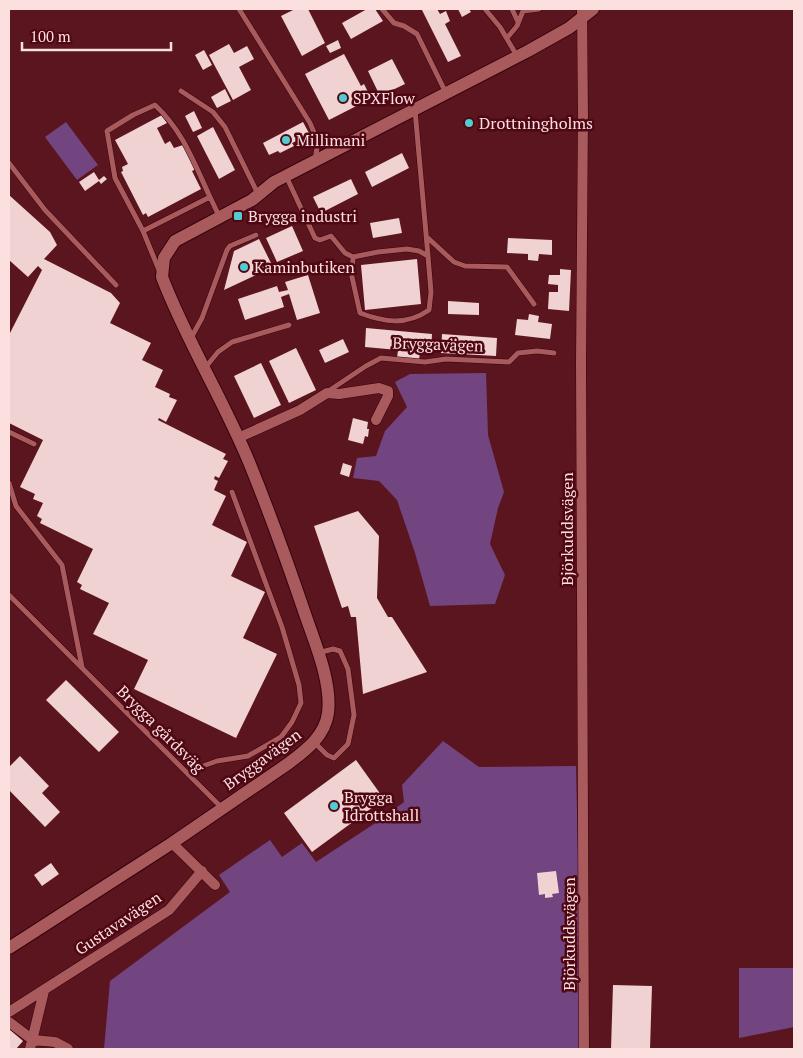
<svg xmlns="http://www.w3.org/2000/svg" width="803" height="1058" font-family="'PT Serif',serif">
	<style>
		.green { fill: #724480 }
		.building { fill: #efd2d1 }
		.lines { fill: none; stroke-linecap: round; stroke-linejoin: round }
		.lane-casing { stroke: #37030b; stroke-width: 6 }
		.street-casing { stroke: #37030b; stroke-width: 11 }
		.secondary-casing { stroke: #37030b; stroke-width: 14 }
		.lane { stroke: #a85a5d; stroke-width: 5 }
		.street { stroke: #a85a5d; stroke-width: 10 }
		.secondary { stroke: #a85a5d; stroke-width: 12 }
		.poi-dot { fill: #52ccd1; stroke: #4f0714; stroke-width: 2 }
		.labels { text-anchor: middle; stroke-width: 5; stroke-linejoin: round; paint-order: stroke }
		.poi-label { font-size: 16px; fill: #fbe0df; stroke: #4f0714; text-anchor: start }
		.street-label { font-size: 16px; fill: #fbe0df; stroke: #4f0714 }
	</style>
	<rect width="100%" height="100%" fill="#5b151e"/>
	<path class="green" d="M66,122l32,43 -21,15 -32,-43z
		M486,373l2,62 16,57 -6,16 -8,36 15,31 -10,29 -65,2 -15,-53 -18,-53 -18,-19 -26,-3 4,-20 19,-2 9,-25 22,-24 -12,-25 15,-8z
		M443,741l36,26 97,-1 4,176 -1,107h-475l6,-68 120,-89 -11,-17 51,-35 12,17 20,-14 14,19 64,-42 24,-18 -2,-17z
		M739,968h55v59l-55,11z"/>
	<path class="building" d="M295,9h13l17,34 -23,13 -21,-40z
		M367,9h8l8,12 -32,18 -9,-16z
		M424,9h13l3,5 6,-3 4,10 -5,3 16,32 -13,6 -26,-52z
		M458,9h11l2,3 -9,5z
		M338,40l3,8 -11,5 -4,-7z
		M229,44l5,9 13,-7 7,13 -15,8 12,23 -18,10 -24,-45z
		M204,50l8,15 -9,5 -8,-15z
		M344,54l17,32 3,-2 5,10 -3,1 2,5 -39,20 -24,-46z
		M392,59l13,25 -25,12 -12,-25z
		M225,89l6,12 -14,7 -6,-11z
		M194,111l8,17 -9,4 -8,-16z
		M162,115l5,8 -10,5 8,16 5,-3 4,7 9,-3 13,24 -4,2 9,18 -53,28 -2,-4 -3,2 -22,-43 2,-1 -1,-4 6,-3 -13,-24z
		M303,122l7,13 -18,8 2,3 -14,7 -2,-2 -9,4 -6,-12z
		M213,127l22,43 -16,9 -22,-43z
		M402,153l7,15 -37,19 -7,-15z
		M94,172l5,8 5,-4 3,3 -6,5 -2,-3 -14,10 -6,-9z
		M351,179l7,15 -37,19 -8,-16z
		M9,195l41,37 7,13 -13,14 67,34 9,10 -10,20 41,20 -9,17 21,10 -8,17 15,7 -1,3 8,3 -11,22 -7,-4 -1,2 68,34 -3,5 5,2 -9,17 -4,-2 -1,3 4,2 -4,9 12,6 -14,29 35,17 -16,34 34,16 -22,46 34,16 -41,84 -102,-49 14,-29 -55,-26 16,-31 -29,-14 2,-4 -5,-3 16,-33 -53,-26 2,-4 -5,-3 6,-13 -10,-4 2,-5 -15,-7 23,-47 -34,-17v-88l33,-65 -4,-4 -10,11 -19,-17z
		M399,218l3,15 -29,5 -3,-15z
		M292,226l11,25 -26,11 -11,-24z
		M508,238l44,2v15l-13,-1 -1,7 -10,-1v-6l-21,-1z
		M259,239l14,28 -49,23 10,-39z
		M417,259l4,45 -56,6 -4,-45z
		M560,269l11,1 -2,41 -21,-2 1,-17h9v-7l-10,-1 1,-9h11z
		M308,275l12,38 -23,7 -8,-26 -8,3 3,10 -39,13 -7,-21 39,-13 2,6 9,-2 -3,-8z
		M448,301l31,2v12l-31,-1z
		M529,314l10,2 -1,6 14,2 -2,15 -35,-4 2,-16 11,1z
		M366,328l66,6 -1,19 -11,-1 -1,8 -22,-2 1,-8 -33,-3z
		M442,334l55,4 -1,18 -55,-3z
		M343,339l6,13 -24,11 -6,-13z
		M296,348l20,42 -27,13 -20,-42z
		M261,363l20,42 -27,13 -20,-42z
		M353,418l15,4 -1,7h2l-1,8 -3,-1 -2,8 -15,-4z
		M343,463l9,3 -3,11 -9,-3z
		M358,511l21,25 -2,62 11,19h4l35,55 -64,22 -7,-77h-5l-3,-11 -6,2 -28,-82z
		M66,680l53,52 -20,20 -53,-52z
		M20,756l29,30 -7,7 18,19 -15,15 -36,-37v-23z
		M356,760l28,39 -72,53 -28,-39z
		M51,863l8,11 -17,12 -8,-11z
		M556,871l3,22 -7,1 1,3 -8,1v-4l-6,1 -2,-22z
		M613,985l39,1 -2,63h-39z
		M9,1029l14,12 -7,8h-7z"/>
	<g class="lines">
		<defs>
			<path id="lane" d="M239,9l71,114 8,19 -3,18
				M382,9l12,14 10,3 13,8 29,59
				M485,9l15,18 17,29
				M512,9l6,13
				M507,38l10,-12 6,-15 16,-2
				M181,91l32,21 12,15 33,67
				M415,110l13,146
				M9,163l36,47 71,75
				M286,176l29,62 5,2 11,-4 14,17 8,4 25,-5 29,-3 12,2 9,5 3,36 -2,18c-23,16 -45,12 -69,3l-8,-36 1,-20
				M143,231l67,-34 9,19
				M428,238l26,24 11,4 42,1 27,37
				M159,270l-16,-39 -28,-53 -8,-47 26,-16 22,-10c28,26 39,58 55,92
				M191,338l11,-20 25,-68 3,-4 26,-11
				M205,368l13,-16 14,-10 57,-17
				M327,392l39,-26 15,-8 44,4 21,-3 63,3 9,-9 19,-2 17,2
				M9,432l25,12
				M9,483l7,23 46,59 20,102
				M9,595l212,212
				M314,742l13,13 7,3 14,-14 6,-29 -6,-46 -8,-18 -7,-2 -15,4
				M190,775l13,-9 14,-5 31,-5 33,-19 11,-15 9,-19 -2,-18 -17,-58 -50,-135"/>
			<path id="street" d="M582,9l1,108 -2,246 3,686
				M238,438l62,-28 27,-17 12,1 40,-6 9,3v5l-12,24
				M172,843l43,42
				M9,1012l160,-102 33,-39
				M9,1022l24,18 22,2 13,7
				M30,1049l14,-58"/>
			<path id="secondary" d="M9,948l163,-105 117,-80c17,-13 36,-27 39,-50 4,-32 -14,-72 -24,-102 -17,-50 -35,-100 -55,-149 -26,-63 -63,-122 -87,-185l2,-19 11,-17 77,-41 22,-18 254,-131 41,-23 24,-19"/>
		</defs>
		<use href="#lane" class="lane-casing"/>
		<use href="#street" class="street-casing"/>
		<use href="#secondary" class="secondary-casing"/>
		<use href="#lane" class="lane"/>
		<use href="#street" class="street"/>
		<use href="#secondary" class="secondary"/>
	</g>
	<g class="poi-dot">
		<circle cx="343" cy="98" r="5"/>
		<circle cx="469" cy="123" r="5"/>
		<circle cx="286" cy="140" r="5"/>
		<rect x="233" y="211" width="10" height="10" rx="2.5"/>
		<circle cx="244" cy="267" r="5"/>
		<circle cx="334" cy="806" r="5"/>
	</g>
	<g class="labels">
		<g class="poi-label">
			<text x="353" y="104">SPXFlow</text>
			<text x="479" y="129">Drottningholms</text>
			<text x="296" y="146">Millimani</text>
			<text x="248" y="222">Brygga industri</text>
			<text x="254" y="273">Kaminbutiken</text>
			<text x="344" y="803">Brygga<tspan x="344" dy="18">Idrottshall</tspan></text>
		</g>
		<g class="street-label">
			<text transform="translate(438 344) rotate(2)" y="6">Bryggavägen</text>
			<text transform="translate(567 529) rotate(-90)" y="6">Björkuddsvägen</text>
			<text transform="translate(161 729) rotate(45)" y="6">Brygga gårdsväg</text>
			<text transform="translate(262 759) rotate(-36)" y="6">Bryggavägen</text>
			<text transform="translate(118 923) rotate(-34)" y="6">Gustavavägen</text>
			<text transform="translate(569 934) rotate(-90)" y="6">Björkuddsvägen</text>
		</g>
	</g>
	<rect width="803" height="1058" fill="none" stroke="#fbe0df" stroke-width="20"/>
	<path d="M22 42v8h149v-8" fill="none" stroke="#fbe0df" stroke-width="2.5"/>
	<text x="30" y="42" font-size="15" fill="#fbe0df" stroke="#4f0714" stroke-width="4" paint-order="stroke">100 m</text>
</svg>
